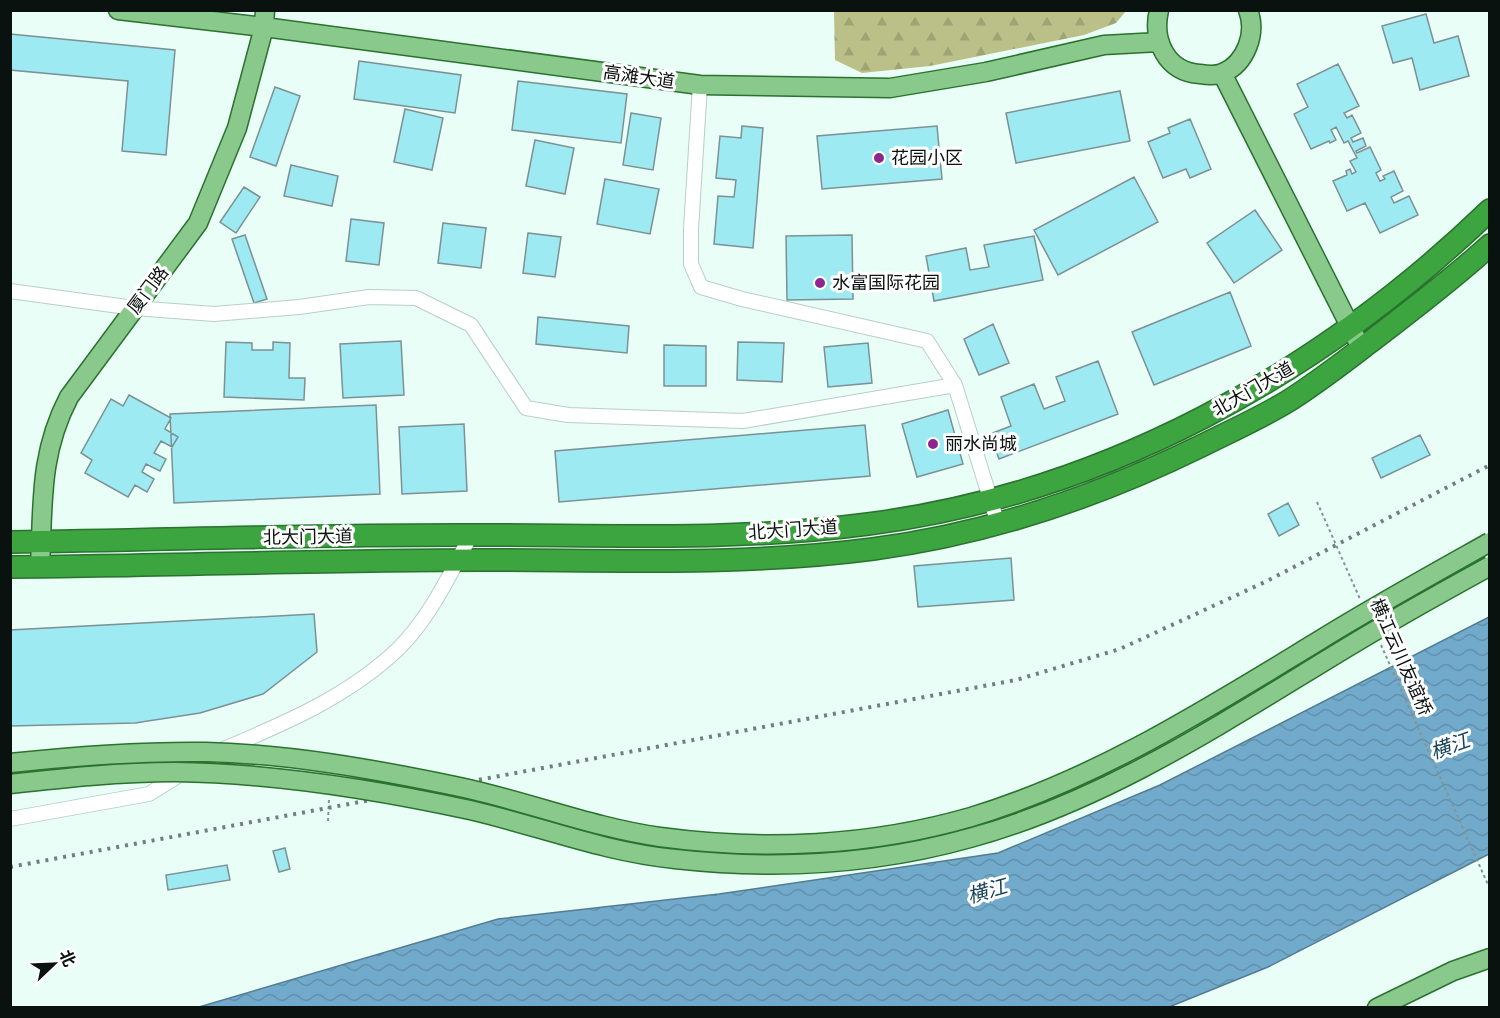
<svg xmlns="http://www.w3.org/2000/svg" width="1500" height="1018" font-family="'PT Sans Narrow','Noto Sans SC',sans-serif">
	<style>
		.forest { fill: url(#forest-firs) }
		.water { fill: url(#water-waves); stroke: #537c93; stroke-width: 1.5 }
		.building { fill: #9eeaf2; stroke: #7c9194; stroke-width: 1.5 }
		.lines { fill: none; stroke-linecap: round; stroke-linejoin: round }
		.minor-casing { stroke: #b9cec7; stroke-width: 16 }
		.major-casing { stroke: #2a722e; stroke-width: 21 }
		.highway-casing { stroke: #2a722e; stroke-width: 24 }
		.path { stroke: #85948f; stroke-width: 2; stroke-dasharray: 3 3; stroke-linecap: butt }
		.minor { stroke: #fff; stroke-width: 14 }
		.major { stroke: #8ac98c; stroke-width: 18 }
		.highway { stroke: #3ca53f; stroke-width: 21 }
		.rail { stroke: #717f7a; stroke-width: 4; stroke-dasharray: 3 6; stroke-linecap: butt }
		.major-bridge-casing { stroke: #2a722e; stroke-width: 21; stroke-linecap: butt }
		.path-bridge { stroke: #85948f; stroke-width: 2; stroke-dasharray: 3 3; stroke-linecap: butt }
		.major-bridge { stroke: #8ac98c; stroke-width: 18 }
		.poi-dot { fill: #8b278e; stroke: #fff; stroke-width: 2 }
		.labels { text-anchor: middle; stroke-width: 6; stroke-linejoin: round; paint-order: stroke }
		.street-label { font-size: 18px; fill: #0a120f; stroke: #fff }
		.poi-label { font-size: 18px; fill: #0a120f; stroke: #fff; text-anchor: start }
		.water-label { font-size: 20px; font-style: italic; fill: #144159; stroke: #fff }
	</style>
	<defs>
		<pattern id="forest-firs" width="22" height="20" patternUnits="userSpaceOnUse" patternTransform="scale(1.5)"><rect width="22" height="20" fill="#bac088"/><path d="M5 1l3.5 6h-7zM16 11l3.5 6h-7z" fill="#9fa474"/></pattern>
		<pattern id="water-waves" width="16" height="10" patternUnits="userSpaceOnUse" patternTransform="scale(1.5)"><rect width="16" height="10" fill="#72aacb"/><path d="M0 5q4-4 8 0t8 0" fill="none" stroke="#6191ad"/></pattern>
	</defs>
	<rect width="100%" height="100%" fill="#e9fef7"/>
	<path class="forest" d="M834,11v-1l292,1 -10,12 -32,12 -154,31 -68,7 -27,-13z"/>
	<path class="water" d="M1489,617v237l-221,113 -99,40h-970l299,-88 221,-25 279,-41 162,-68z"/>
	<path class="building" d="M1426,14l8,29 24,-7 11,40 -49,14 -8,-32 -19,5 -11,-37z
		M10,34l165,16 -9,105 -44,-4 6,-70 -118,-11z
		M359,61l102,14 -6,38 -101,-14z
		M1338,64l21,42 -15,7 3,5 5,-3 9,18 -10,5 2,4 10,-4 3,8 -10,5 1,2 13,-6 11,23 -5,3 4,8 5,-2 -2,-3 11,-5 9,20 -12,6 3,6 15,-7 9,19 -38,18 -15,-30 -18,8 -14,-30 14,-6 -1,-4 4,-2 2,5 4,-2 -6,-11 7,-3 -9,-17 -4,2 -8,-16 -5,3 5,10 -6,3 -1,-2 -18,8 -17,-35 14,-7 -11,-23z
		M518,81l109,13 -6,49 -109,-13z
		M275,87l25,9 -24,70 -26,-9z
		M1120,91l10,50 -114,22 -10,-50z
		M405,109l38,9 -11,52 -38,-8z
		M631,113l30,5 -8,52 -30,-5z
		M1190,119l21,50 -21,9 -4,-9 -23,9 -15,-36 22,-9 -2,-5z
		M742,126l21,2 -10,120 -39,-4 4,-48 16,1 2,-17 -20,-2 4,-42 21,2z
		M937,126l5,53 -120,10 -5,-53z
		M535,140l39,8 -9,46 -39,-8z
		M291,165l47,11 -6,30 -48,-10z
		M1134,177l24,45 -100,53 -24,-45z
		M605,179l54,10 -9,45 -53,-10z
		M244,187l16,10 -24,36 -16,-11z
		M1255,210l27,40 -48,33 -27,-40z
		M351,219l33,4 -5,42 -33,-4z
		M443,223l43,5 -5,40 -43,-5z
		M528,233l33,4 -6,40 -32,-4z
		M245,235l22,64 -13,4 -22,-64z
		M852,235l1,64 -66,1 -1,-64z
		M1034,236l9,44 -109,21 -8,-45 40,-8 4,22 19,-3 -5,-22z
		M1230,292l21,54 -97,39 -22,-53z
		M538,317l91,9 -2,27 -91,-9z
		M993,324l16,39 -30,12 -15,-36z
		M401,341l3,54 -61,3 -3,-54z
		M226,342l26,1v7h21v-8l17,1 -1,35h16l-1,22 -80,-3z
		M738,342l46,1 -2,39 -45,-2z
		M868,343l4,40 -44,4 -4,-40z
		M664,345l42,1v40h-42z
		M1098,361l20,53 -119,45 -9,-25 21,-8 -10,-29 33,-13 10,25 21,-8 -9,-24z
		M129,395l42,23 -6,11 13,8 -6,10 -11,-6 -7,12 12,6 -6,12 -14,-7 -4,8 12,7 -7,13 -12,-7 -7,12 -43,-24 7,-13 -11,-7 30,-54 12,7z
		M376,405l4,89 -206,9 -4,-89z
		M948,410l15,54 -46,13 -15,-53z
		M464,424l3,67 -65,3 -3,-67z
		M865,425l5,51 -311,26 -4,-51z
		M1420,435l10,20 -49,23 -9,-20z
		M1288,503l11,22 -20,11 -11,-22z
		M1011,558l3,42 -96,7 -4,-41z
		M314,614l3,38 -54,42 -63,19 -65,10 -125,3v-96z
		M285,848l5,21 -11,3 -6,-21z
		M227,865l3,15 -62,10 -2,-15z"/>
	<g class="lines">
		<defs>
			<path id="minor" d="M700,85l-9,144v35l10,23 41,12 185,42 28,44 43,139
				M10,291l124,17 80,6 85,-7 70,-10 47,1 55,27 55,83 42,7 175,6 212,-36
				M219,751c64,-27 127,-53 178,-101 33,-32 53,-76 74,-115
				M128,766l49,-8
				M10,819l139,-25 67,-42"/>
			<path id="major" d="M118,10l146,17 436,58 190,3 96,-16 118,-27 55,-3
				M1159,10c-7,30 7,62 41,64 7,1 16,2 23,-1 23,-10 34,-40 25,-63
				M1222,73l139,275
				M40,567c3,-62 -1,-113 29,-170l129,-174 39,-95 27,-101 1,-17
				M1377,1008l76,-37 37,-13"/>
			<path id="highway" d="M10,542c158,-2 315,-8 473,-7 128,0 257,6 385,-11 235,-30 452,-150 622,-314
				M10,567c157,-1 314,-7 471,-7 131,0 262,6 392,-11 115,-15 224,-52 328,-103 28,-14 57,-27 84,-43 31,-19 60,-42 89,-64 39,-30 79,-60 116,-94"/>
		</defs>
		<use href="#minor" class="minor-casing"/>
		<use href="#major" class="major-casing"/>
		<use href="#highway" class="highway-casing"/>
		<path class="path" d="M328,821l1,-22"/>
		<use href="#minor" class="minor"/>
		<use href="#major" class="major"/>
		<use href="#highway" class="highway"/>
		<path class="rail" d="M10,867l1006,-187 104,-31 145,-67 225,-117"/>
		<defs>
			<path id="major-bridge" d="M10,763c66,-7 131,-12 196,-11 83,2 167,17 249,34 69,14 135,41 205,51 103,14 211,9 311,-20 126,-38 237,-109 349,-177 55,-34 113,-66 170,-98
				M10,784c55,-6 110,-12 165,-12 99,1 198,17 295,38 69,16 134,42 205,49 99,11 199,6 295,-21 132,-36 248,-112 363,-182 52,-32 104,-61 157,-90"/>
		</defs>
		<use href="#major-bridge" class="major-bridge-casing"/>
		<path class="path-bridge" d="M1317,502l43,97
			M1381,645l109,244"/>
		<use href="#major-bridge" class="major-bridge"/>
	</g>
	<g class="poi-dot">
		<circle cx="879" cy="158" r="6"/>
		<circle cx="820" cy="283" r="6"/>
		<circle cx="933" cy="444" r="6"/>
	</g>
	<g class="labels">
		<g class="street-label">
			<text transform="translate(639 77) rotate(8)" y="6">高滩大道</text>
			<text transform="translate(148 290) rotate(-53)" y="6">厦门路</text>
			<text transform="translate(1253 389) rotate(-30)" y="6">北大门大道</text>
			<text transform="translate(793 530) rotate(-4)" y="6">北大门大道</text>
			<text transform="translate(308 537) rotate(-1)" y="6">北大门大道</text>
			<text transform="translate(1401 657) rotate(66)" y="6">横江云川友谊桥</text>
		</g>
		<g class="poi-label">
			<text x="891" y="164">花园小区</text>
			<text x="832" y="289">水富国际花园</text>
			<text x="945" y="450">丽水尚城</text>
		</g>
		<g class="water-label">
			<text transform="translate(1450 746) rotate(-19)" y="7">横江</text>
			<text transform="translate(987 891) rotate(-16)" y="7">横江</text>
		</g>
	</g>
	<rect width="1500" height="1018" fill="none" stroke="#0a120f" stroke-width="24"/>
	<g transform="translate(54 964) rotate(67)" stroke="#ffffff" stroke-width="4.5" paint-order="stroke">
	<path d="M0-4.5L10 22L0 15L-10 22Z" fill="#0a120f"/>
	<text y="-9" font-size="16" font-weight="bold" text-anchor="middle" fill="#0a120f">北</text>
	</g>
</svg>
